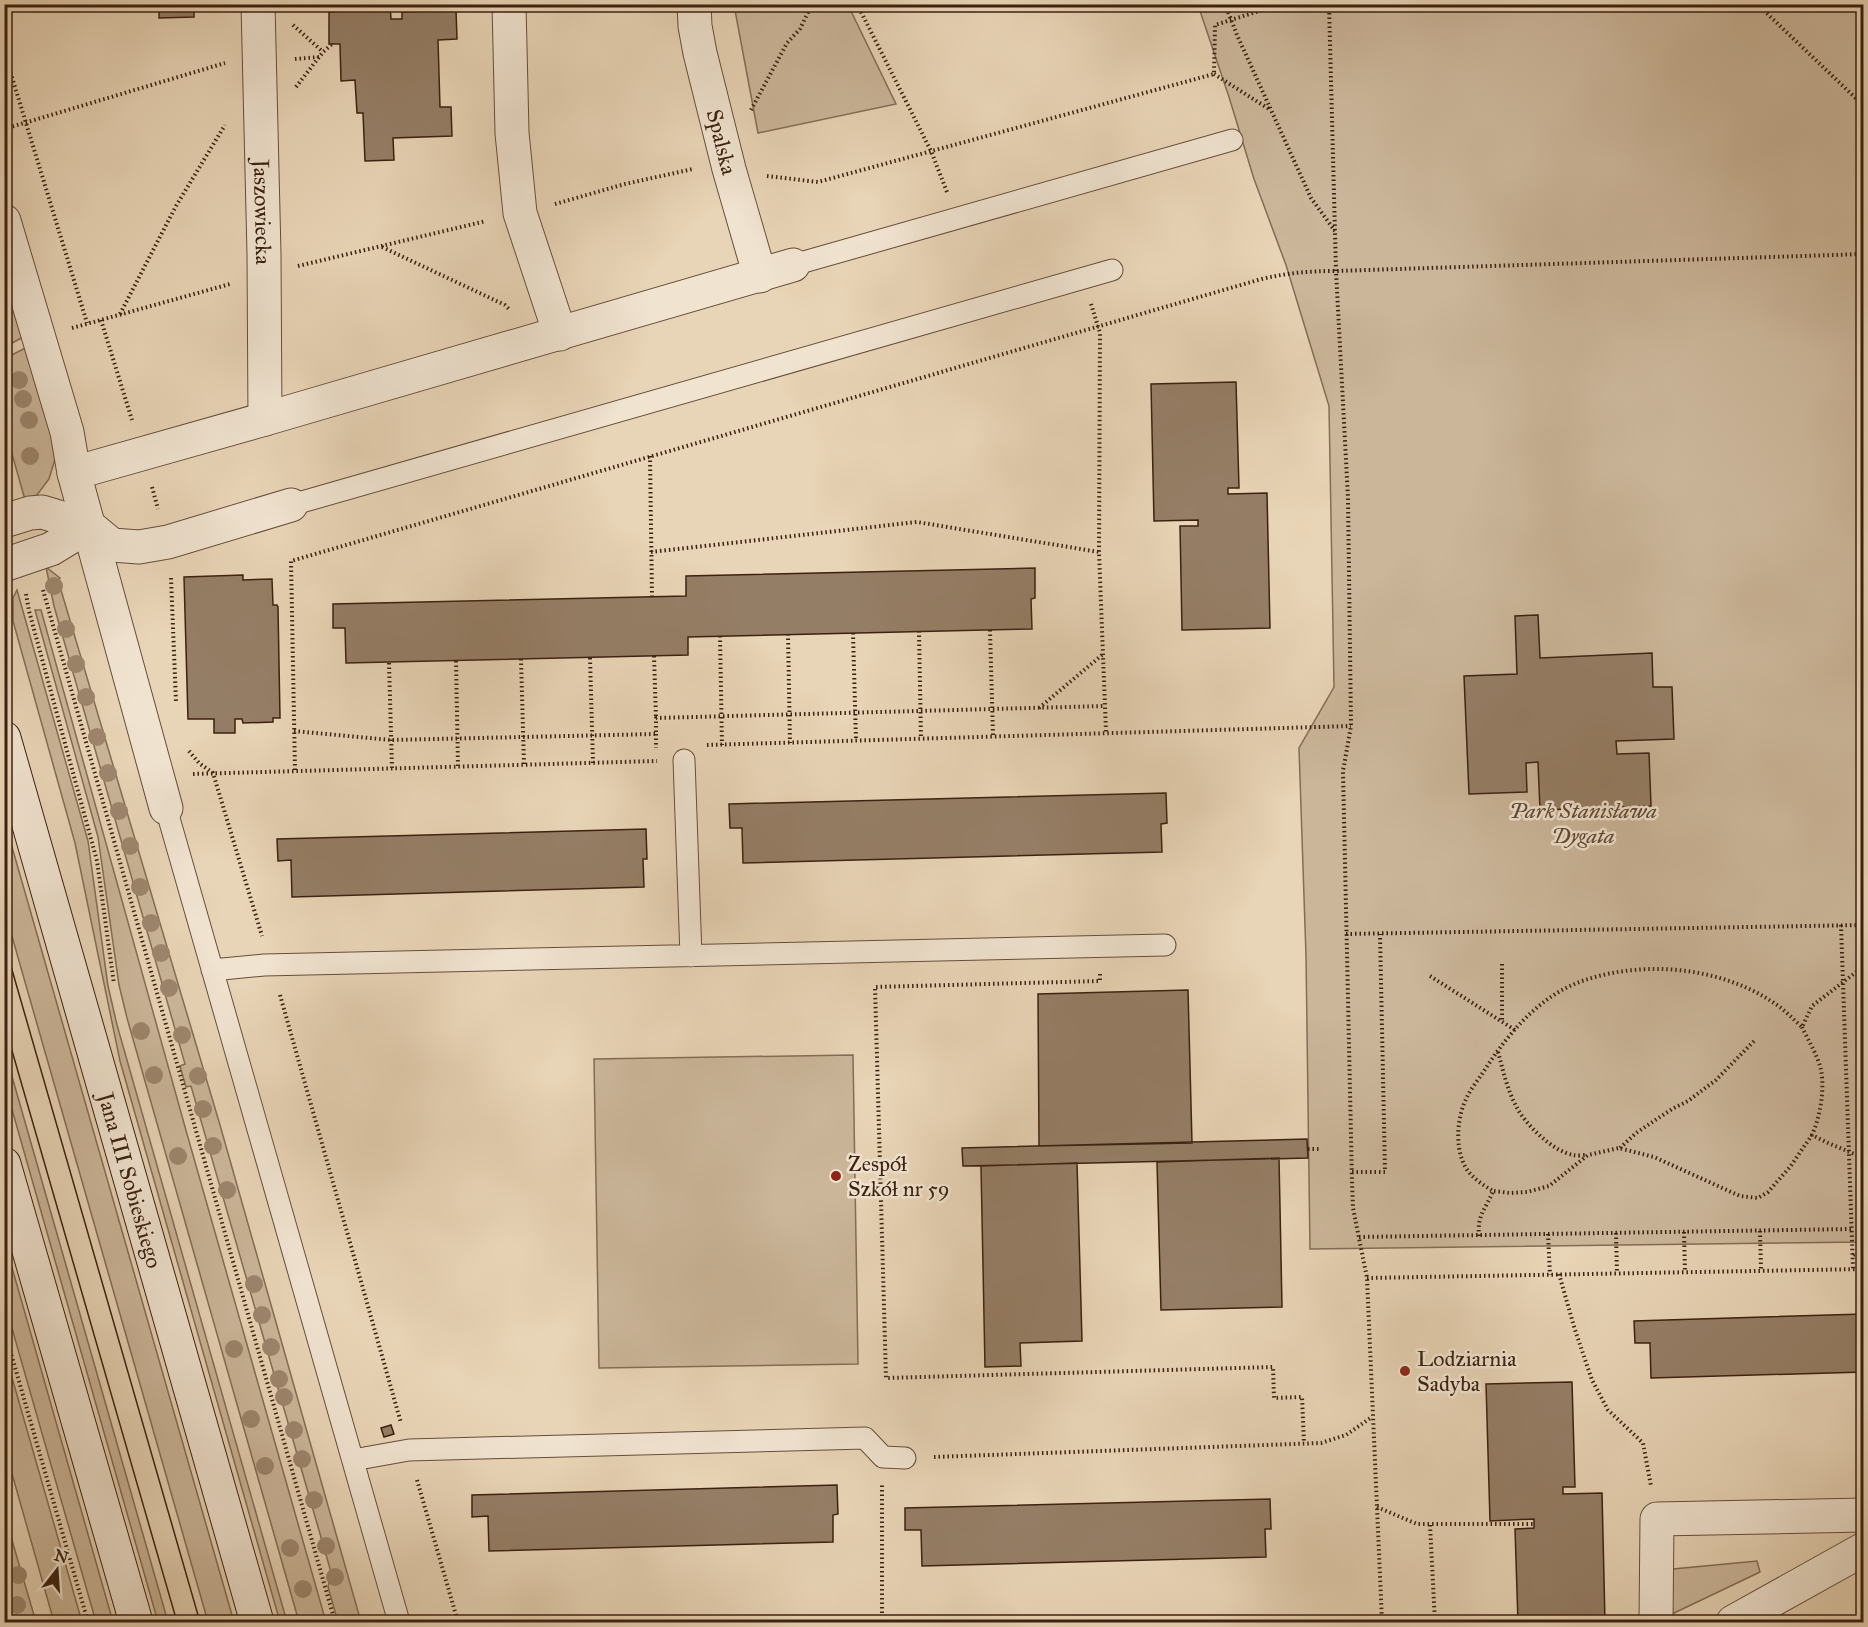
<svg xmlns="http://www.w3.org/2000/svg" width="1868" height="1627" font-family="'IM FELL Great Primer',serif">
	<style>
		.green { fill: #cbb69a; stroke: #846c55; stroke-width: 1.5 }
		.building { fill: #957e66; stroke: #3c2110; stroke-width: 1.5 }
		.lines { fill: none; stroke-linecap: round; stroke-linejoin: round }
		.lane-casing { stroke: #674e3a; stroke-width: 23 }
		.street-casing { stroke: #674e3a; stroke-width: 35 }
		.secondary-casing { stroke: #3c2110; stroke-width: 35 }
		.path { stroke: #3c2110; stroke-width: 4; stroke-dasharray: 1.5 3; stroke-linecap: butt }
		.lane { stroke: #f0e3d0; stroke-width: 21 }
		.street { stroke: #f0e3d0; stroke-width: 33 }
		.secondary { stroke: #f0e3d0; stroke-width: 33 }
		.tram { stroke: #3c2110; stroke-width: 1.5 }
		.tree { fill: #9d866d }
		.poi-dot { fill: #8f2418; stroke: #f0e3d0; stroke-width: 2 }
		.labels { text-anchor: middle; stroke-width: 5; stroke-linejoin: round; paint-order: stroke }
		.street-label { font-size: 22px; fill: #3c2110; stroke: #f0e3d0 }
		.park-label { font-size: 22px; font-style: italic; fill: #604632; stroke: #f0e3d0 }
		.poi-label { font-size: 22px; fill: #3c2110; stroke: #f0e3d0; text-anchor: start }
	</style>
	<rect width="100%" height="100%" fill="#e8d4b6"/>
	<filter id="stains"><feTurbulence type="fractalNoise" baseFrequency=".00333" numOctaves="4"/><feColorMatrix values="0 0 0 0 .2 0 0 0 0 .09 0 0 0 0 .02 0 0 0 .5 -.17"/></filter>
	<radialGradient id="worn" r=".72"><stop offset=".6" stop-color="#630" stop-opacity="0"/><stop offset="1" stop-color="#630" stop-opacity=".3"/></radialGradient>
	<path class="green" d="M734,5h114l48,99 -138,29z
		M1198,5h665v1237l-553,7 -4,-293 -7,-208 35,-61 -5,-281 -43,-141 -32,-86 -25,-82z
		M13,287l12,49 -20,11v-58z
		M29,346l26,92 1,18 -7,23 -12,16 -12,5 -20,-71 -1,-70z
		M46,567l14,11 -2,2 162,545 141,497h-23l-10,-35 3,-15 -140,-486 -5,1 -6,-21 5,-2 -131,-458z
		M17,590l71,251 20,145 9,39 170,597h-7l-160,-561 -45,-218 -62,-222v-23z
		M35,610h6l146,524 139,488h-27l-172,-604 -8,-33 -21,-148z
		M4,819l230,803h-26l-203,-710z
		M5,1052l163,570h-10l-153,-537z
		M853,1055l5,309 -259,4 -5,-309z
		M5,1243l108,379h-17l-91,-318z
		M4,1353h1l77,269h-28l-49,-173z
		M4,1513l32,109h-31l3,-33 -4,-32z
		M1757,1561l3,11 -90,43 3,-46z"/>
	<path class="building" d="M137,4h57v13l-35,1v-11l-22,1z
		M373,4h17l1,15h11v-7l54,-2 1,29 -19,1 2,67h11l1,29 -59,2 1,22 -29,1 -2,-48h-6l-2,-33 -14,1 -1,-37h-11v-32l44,-3z
		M1236,382l3,106h-11v6l39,-1 3,135 -88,2 -2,-104h18v-6l-44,1 -3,-137z
		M1035,568v30l-4,1 1,30 -344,8v18l-342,8 -1,-35h-12v-24l353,-8v-20z
		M243,575v5l29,-1 1,26h4l1,2 2,111h-7v4l-30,1 -1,-4h-7v14h-21v-14h-26l-4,-142z
		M1538,615l2,43 112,-5 1,34h19l2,52 -58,2 1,13 32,-1 2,53 -111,4 -2,-48 -12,1 1,29 -58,2 -5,-118 53,-2 -2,-58z
		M1166,793l1,30 -6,1 1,28 -419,11 -1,-35h-12l-1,-24z
		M646,829l1,30h-4l1,28 -352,10 -1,-37 -13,1 -1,-22z
		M1188,990l4,153 -153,3 -1,-152z
		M1307,1139l1,19 -345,8 -1,-18z
		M1279,1158l3,149 -121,3 -4,-148z
		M1077,1163l5,178 -62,2 1,23 -36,1 -4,-201z
		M1864,1314v58l-213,6 -1,-35h-15l-1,-22z
		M1572,1382l3,105h-12v7l39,-1 3,129h-87l-3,-93 19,-1v-9l-44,2 -4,-137z
		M391,1425l3,9 -10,3 -3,-9z
		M837,1485l1,29 -5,1v27l-344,9 -1,-35 -16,1v-22z
		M1270,1499l1,30h-6l1,28 -344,9 -1,-36h-16v-22z"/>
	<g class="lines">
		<defs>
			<path id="lane" d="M793,265l439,-125
				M291,505l821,-235
				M684,760l7,196
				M166,808l233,814
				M212,970l52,-5 901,-20
				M353,1460l56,-10 456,-12 18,19 22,1"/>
			<g id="street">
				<path id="s1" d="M258,4l6,250 1,165"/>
				<path d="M509,4l3,129 8,80 40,121"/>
				<path id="s2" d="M694,4l1,22 5,27 29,116 31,107"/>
				<path d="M4,221l63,211 7,41 92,335"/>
				<path d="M74,473l191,-54 528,-154"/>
				<path d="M4,521l26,-8 12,-1 47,14 23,19 27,2 29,-5 123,-37"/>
				<path d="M4,565l47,-16 38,-23"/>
				<path d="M1656,1622l1,-103 207,-4"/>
				<path d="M1733,1622l131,-73"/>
			</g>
			<g id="secondary">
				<path id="s3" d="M4,738l253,884"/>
				<path d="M4,1164l132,458"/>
			</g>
		</defs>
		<use href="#lane" class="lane-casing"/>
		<use href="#street" class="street-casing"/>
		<use href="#secondary" class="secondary-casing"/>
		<path class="path" d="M331,4l1,7
			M857,4l74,147 16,41
			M1225,4l12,31 74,163 24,33
			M1329,4l7,267 12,227 3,228 -8,45 9,411 1,26 14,70 15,344
			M1757,4l107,102
			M293,25l30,27
			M4,51l83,272
			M295,59l24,-2
			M1214,74l55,35
			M296,87l27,-35 9,-8
			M751,110l36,-67 13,-14 12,-25
			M4,129l221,-66
			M767,176l51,6 396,-108 1,-49 66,-21
			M555,204l70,-20 68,-15
			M382,247l123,58 5,5
			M298,266l188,-45
			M1091,304l9,29 -1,219 7,180
			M120,314l56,-108 49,-81
			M101,320l31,100
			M72,328l158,-44
			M4,456l7,25
			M650,456l2,141
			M152,487l6,22
			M651,552l266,-30 182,30
			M171,578l5,124
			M43,590l292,1032
			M26,594l3,17 68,250 17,123
			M990,630l3,106
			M919,631l2,108
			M853,633l3,107
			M788,634l2,109
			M720,636l2,109
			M654,656l2,62
			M590,658l3,105
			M521,659l3,106
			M456,661l2,105
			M389,663l3,105
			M1039,708l63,-53
			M294,731l97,9 265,-6v-16l448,-12
			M656,734v14
			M707,745l644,-19
			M189,751l10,12 14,10 49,163
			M295,770l-4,-209 967,-281c27,-7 50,-9 78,-9l528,-17
			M193,774l464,-13
			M1841,925l12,344
			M1346,934l518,-9
			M1502,964v56
			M1100,974v7l-225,6 11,391 387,-11 1,31 28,-1 2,46
			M1430,976l85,54
			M280,995l121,428
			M1802,1027c6,13 16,29 19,43 4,20 -1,47 -9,65l16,8 36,15
			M1498,1052c5,18 9,37 18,54 9,18 36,45 57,49 4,1 10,0 14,0
			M1620,1148l16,-15 36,-24 16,-8 28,-21 38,-39
			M1308,1149h13
			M1352,1172h33l-5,-238
			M1494,1191l16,2 17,-1 22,-6 39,-31 31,-7 35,9 86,39 18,2 10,-6 22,-25 22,-32
			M1760,1231l1,39
			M1684,1232l1,40
			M1616,1233l1,40
			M1548,1234l2,41
			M1479,1236c-2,-22 7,-27 14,-45 -10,-6 -21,-13 -27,-23 -12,-20 -9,-52 1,-71 4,-8 10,-16 15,-23 25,-39 57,-79 103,-94 60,-20 136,-13 189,23 10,6 19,16 28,24l10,-21 52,-40
			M1359,1237l492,-8
			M1853,1255l11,-7
			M1559,1274l16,56 17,50 16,30 35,33 8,43
			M1367,1278l497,-9
			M4,1329l84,293
			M934,1457l387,-14 25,-8 26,-18
			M417,1480l41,142
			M1377,1507l40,17h117
			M1430,1525l5,97
			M882,1622v-137"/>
		<use href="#lane" class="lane"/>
		<use href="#street" class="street"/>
		<use href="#secondary" class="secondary"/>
		<path class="tram" d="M4,942l196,680
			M4,1023l173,599"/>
	</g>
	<g class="tree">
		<circle cx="19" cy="380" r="9"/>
		<circle cx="23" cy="399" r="9"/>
		<circle cx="29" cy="420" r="9"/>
		<circle cx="30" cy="456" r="9"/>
		<circle cx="54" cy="586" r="9"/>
		<circle cx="66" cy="629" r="9"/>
		<circle cx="76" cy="664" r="9"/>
		<circle cx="86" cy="697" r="9"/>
		<circle cx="97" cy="737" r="9"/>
		<circle cx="108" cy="773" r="9"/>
		<circle cx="119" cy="811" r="9"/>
		<circle cx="130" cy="846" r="9"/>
		<circle cx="140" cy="887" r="9"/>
		<circle cx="151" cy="923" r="9"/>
		<circle cx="161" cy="953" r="9"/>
		<circle cx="169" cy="988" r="9"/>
		<circle cx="141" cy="1031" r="9"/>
		<circle cx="182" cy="1035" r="9"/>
		<circle cx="154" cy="1075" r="9"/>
		<circle cx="198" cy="1076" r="9"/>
		<circle cx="203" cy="1109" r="9"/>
		<circle cx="213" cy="1146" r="9"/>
		<circle cx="178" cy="1156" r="9"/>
		<circle cx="227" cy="1190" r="9"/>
		<circle cx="254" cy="1284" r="9"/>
		<circle cx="262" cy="1315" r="9"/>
		<circle cx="271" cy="1347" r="9"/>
		<circle cx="234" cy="1349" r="9"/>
		<circle cx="279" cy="1379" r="9"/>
		<circle cx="284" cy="1397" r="9"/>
		<circle cx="251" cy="1419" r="9"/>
		<circle cx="294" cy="1430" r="9"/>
		<circle cx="302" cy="1459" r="9"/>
		<circle cx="265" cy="1466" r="9"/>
		<circle cx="314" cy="1500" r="9"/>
		<circle cx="326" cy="1546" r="9"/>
		<circle cx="290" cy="1548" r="9"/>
		<circle cx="18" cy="1575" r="9"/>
		<circle cx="335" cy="1577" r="9"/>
		<circle cx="303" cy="1589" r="9"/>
		<circle cx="17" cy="1605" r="9"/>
	</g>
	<g class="poi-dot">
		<circle cx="836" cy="1176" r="6"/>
		<circle cx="1405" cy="1371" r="6"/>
	</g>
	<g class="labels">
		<g class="street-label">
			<text dy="8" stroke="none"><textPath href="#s2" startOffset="141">Spalska</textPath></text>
			<text dy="8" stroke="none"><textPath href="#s1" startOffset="208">Jaszowiecka</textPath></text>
			<text dy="8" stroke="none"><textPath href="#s3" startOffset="460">Jana III Sobieskiego</textPath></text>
		</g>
		<g class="park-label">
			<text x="1583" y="818">Park Stanisława<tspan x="1583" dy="25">Dygata</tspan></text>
		</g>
		<g class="poi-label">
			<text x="848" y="1171">Zespół<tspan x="848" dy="25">Szkół nr 59</tspan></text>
			<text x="1417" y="1366">Lodziarnia<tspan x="1417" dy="25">Sadyba</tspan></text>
		</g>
	</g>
	<rect width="1868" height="1627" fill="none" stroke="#e8d4b6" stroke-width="24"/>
	<rect x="6" y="6" width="1856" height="1615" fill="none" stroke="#3c2110" stroke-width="3"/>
	<rect x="12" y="12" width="1844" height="1603" fill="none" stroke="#3c2110" stroke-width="1.5"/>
	<g transform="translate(57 1570) rotate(17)" stroke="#f0e3d0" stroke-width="4.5" paint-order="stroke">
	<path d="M0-4.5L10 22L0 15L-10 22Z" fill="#3c2110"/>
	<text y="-9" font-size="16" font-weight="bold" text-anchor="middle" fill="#3c2110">N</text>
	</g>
	<rect width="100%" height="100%" filter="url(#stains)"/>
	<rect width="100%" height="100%" fill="url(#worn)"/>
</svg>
